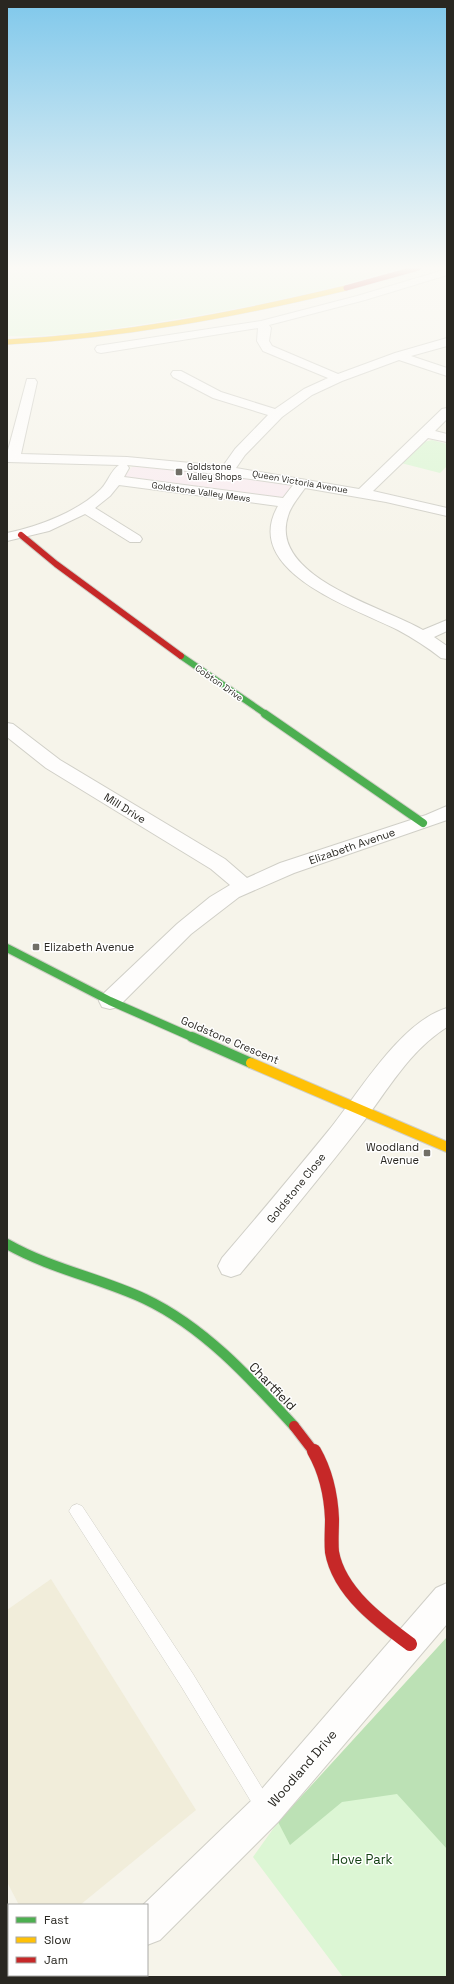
<svg xmlns="http://www.w3.org/2000/svg" width="454" height="1984" font-family="'Space Grotesk',sans-serif">
	<style>
		.commercial { fill: #f9ecf0 }
		.built { fill: #f1edda }
		.green { fill: #dcf6d4 }
		.forest { fill: #bce1b5 }
		.lines { fill: none; stroke-linecap: round; stroke-linejoin: round }
		.lane-casing { stroke: #d0cfc7; stroke-width: 1 }
		.street-casing { stroke: #d0cfc7; stroke-width: 2 }
		.fast-far2-casing { stroke: #d0cfc7; stroke-width: 8 }
		.fast-far1-casing { stroke: #d0cfc7; stroke-width: 10 }
		.fast-casing { stroke: #d0cfc7; stroke-width: 12 }
		.slow-far1-casing { stroke: #d0cfc7; stroke-width: 6 }
		.slow-casing { stroke: #d0cfc7; stroke-width: 12 }
		.jam-far3-casing { stroke: #d0cfc7; stroke-width: 6 }
		.jam-far2-casing { stroke: #d0cfc7; stroke-width: 8 }
		.jam-far1-casing { stroke: #d0cfc7; stroke-width: 12 }
		.jam-casing { stroke: #d0cfc7; stroke-width: 15 }
		.lane { fill: #fefdfc; fill-rule: evenodd }
		.street { fill: #fefdfc; fill-rule: evenodd }
		.fast-far2 { stroke: #4caf50; stroke-width: 6 }
		.fast-far1 { stroke: #4caf50; stroke-width: 8 }
		.fast { stroke: #4caf50; stroke-width: 10 }
		.slow-far1 { stroke: #ffc107; stroke-width: 5 }
		.slow { stroke: #ffc107; stroke-width: 10 }
		.jam-far3 { stroke: #c62828; stroke-width: 5 }
		.jam-far2 { stroke: #c62828; stroke-width: 6 }
		.jam-far1 { stroke: #c62828; stroke-width: 10 }
		.jam { stroke: #c62828; stroke-width: 14 }
		.poi-dot { fill: #716f67; stroke: #fff; stroke-width: 1.5 }
		.labels { text-anchor: middle; stroke-width: 3; stroke-linejoin: round; paint-order: stroke }
		.far-poi-label { font-size: 9px; fill: #292721; stroke: #fff; text-anchor: start }
		.far-street-label { font-size: 9px; fill: #292721; stroke: #fff }
		.street-label { font-size: 11px; fill: #292721; stroke: #fff }
		.poi-label { font-size: 11px; fill: #292721; stroke: #fff; text-anchor: start }
		.near-street-label { font-size: 13px; fill: #292721; stroke: #fff }
		.near-park-label { font-size: 13px; fill: #144213; stroke: #fff }
	</style>
	<rect width="100%" height="100%" fill="#f6f4ea"/>
	<path class="commercial" d="M144,465l148,18 -9,17 -161,-20 10,-13z"/>
	<path class="built" d="M51,1579l145,231 -116,95h-61l-12,-23v-272z"/>
	<path class="green" d="M7,268h393c-81,26 -164,42 -248,55 -48,7 -97,15 -145,13z
		M432,440l15,4v22l-7,7 -39,-10 23,-21z
		M447,1638v339h-104l-90,-120 25,-35z"/>
	<path class="forest" d="M447,1637v212l-50,-55 -55,8 -52,43 -12,-23z"/>
	<g class="lines">
		<defs>
			<path id="lane" d="M77,1504l5,2 111,168 77,127 3,6 -3,6 -6,3 -6,-3 -77,-127 -109,-170 -3,-5 3,-5z"/>
			<path id="street" d="M447,269v6l-82,25 -96,25 2,3 -2,13 3,5 66,28 57,-21 52,-15v8l-36,10 36,12v8l-48,-16 -57,21 -30,14 -30,22 -37,38 -9,13 123,21 83,-80 5,-1v11l-12,12 12,3v8l-19,-4 -55,53 74,17v8l-61,-14 -81,-14c-6,9 -14,17 -17,28 -20,61 96,91 135,114l24,-10v11l-13,6 13,9v13l-6,-1c-14,-11 -28,-20 -43,-28 -41,-21 -158,-58 -120,-124l-159,-21 -9,11 -15,12 45,28 2,3 -2,3h-10l-45,-28 -36,17 -42,10v-8c31,-6 72,-22 94,-44 7,-7 10,-19 18,-24l-112,-3v-8l20,-75h8l2,3 -16,72 106,3 96,9 12,-17 33,-34 -55,-17 -40,-21 -2,-3 2,-3h8l40,21 54,17 29,-20 24,-11 -65,-27 -6,-10 1,-13 -157,25 -4,-1 -2,-3 2,-3 164,-25 96,-25zM127,465l80,8 86,12 -10,13 -159,-21 5,-9z
				M7,723l6,1 47,36 165,99 22,19 33,-15 146,-48 21,-9v14l-153,53 -55,24 -48,37 -73,73 -8,2 -8,-2 -3,-6 3,-6 75,-71 33,-27 20,-12 -19,-16 -165,-101 -39,-31z
				M447,1008v19c-38,24 -59,63 -86,98 -39,50 -80,100 -121,149l-9,3 -9,-3 -4,-8 4,-8c36,-42 72,-85 107,-128 30,-37 71,-108 118,-122z
				M447,1583v41l-169,198 -118,118 -13,5v-40h-4l111,-107 182,-210z
				M7,1912l2,1v39h-2z
				M11,1975h38l1,2h-38z
				M78,1975h39l-1,2h-39z"/>
			<path id="fast-far2" d="M181,656l86,59"/>
			<path id="fast-far1" d="M265,714l158,109
				M7,948l103,53 84,37"/>
			<path id="fast" d="M192,1037l59,26
				M7,1244c44,25 93,34 138,55 59,28 105,79 149,127"/>
			<path id="slow-far1" d="M7,342c115,-6 227,-27 339,-54"/>
			<path id="slow" d="M251,1063l196,84"/>
			<path id="jam-far3" d="M346,288l72,-20"/>
			<path id="jam-far2" d="M21,535l35,29 125,92"/>
			<path id="jam-far1" d="M294,1426l20,26"/>
			<path id="jam" d="M314,1451c12,21 17,44 18,68 0,11 -1,22 0,33 7,40 48,70 78,92"/>
		</defs>
		<use href="#lane" class="lane-casing"/>
		<use href="#street" class="street-casing"/>
		<use href="#fast-far2" class="fast-far2-casing"/>
		<use href="#fast-far1" class="fast-far1-casing"/>
		<use href="#fast" class="fast-casing"/>
		<use href="#slow-far1" class="slow-far1-casing"/>
		<use href="#slow" class="slow-casing"/>
		<use href="#jam-far3" class="jam-far3-casing"/>
		<use href="#jam-far2" class="jam-far2-casing"/>
		<use href="#jam-far1" class="jam-far1-casing"/>
		<use href="#jam" class="jam-casing"/>
		<use href="#lane" class="lane"/>
		<use href="#street" class="street"/>
		<use href="#fast-far2" class="fast-far2"/>
		<use href="#fast-far1" class="fast-far1"/>
		<use href="#fast" class="fast"/>
		<use href="#slow-far1" class="slow-far1"/>
		<use href="#slow" class="slow"/>
		<use href="#jam-far3" class="jam-far3"/>
		<use href="#jam-far2" class="jam-far2"/>
		<use href="#jam-far1" class="jam-far1"/>
		<use href="#jam" class="jam"/>
	</g>
	<linearGradient id="sky" x2="0" y2="1"><stop stop-color="#80c8eb"/><stop offset="0.49" stop-color="#fbfaf6"/><stop offset="1" stop-color="#fbfaf6" stop-opacity="0"/></linearGradient>
	<rect width="454" height="546" fill="url(#sky)"/>
	<g class="poi-dot">
		<rect x="175" y="468" width="8" height="8" rx="2"/>
		<rect x="32" y="943" width="8" height="8" rx="2"/>
		<rect x="423" y="1149" width="8" height="8" rx="2"/>
	</g>
	<g class="labels">
		<g class="far-poi-label">
			<text x="187" y="470">Goldstone<tspan x="187" dy="10">Valley Shops</tspan></text>
		</g>
		<g class="far-street-label">
			<text transform="translate(300 482) rotate(10)" y="3">Queen Victoria Avenue</text>
			<text transform="translate(201 492) rotate(8)" y="3">Goldstone Valley Mews</text>
			<text transform="translate(219 683) rotate(35)" y="3">Cobton Drive</text>
		</g>
		<g class="street-label">
			<text transform="translate(125 808) rotate(32)" y="4">Mill Drive</text>
			<text transform="translate(352 846) rotate(-19)" y="4">Elizabeth Avenue</text>
			<text transform="translate(230 1040) rotate(23)" y="4">Goldstone Crescent</text>
			<text transform="translate(296 1188) rotate(-51)" y="4">Goldstone Close</text>
		</g>
		<g class="poi-label">
			<text x="44" y="951">Elizabeth Avenue</text>
			<text x="419" y="1151" text-anchor="end">Woodland<tspan x="419" dy="13">Avenue</tspan></text>
		</g>
		<g class="near-street-label">
			<text transform="translate(273 1386) rotate(46)" y="5">Chartfield</text>
			<text transform="translate(302 1768) rotate(-49)" y="5">Woodland Drive</text>
		</g>
		<g class="near-park-label">
			<text x="362" y="1864">Hove Park</text>
		</g>
	</g>
	<rect width="454" height="1984" fill="none" stroke="#292721" stroke-width="16"/>
	<rect x="8" y="1904" width="140" height="72" fill="#ffffff" stroke="#a9a9a6"/>
	<rect x="16" y="1917" width="20" height="6" fill="#4caf50" stroke="#a9a9a6"/>
	<text x="44" y="1924" font-size="12" fill="#292721">Fast</text>
	<rect x="16" y="1937" width="20" height="6" fill="#ffc107" stroke="#a9a9a6"/>
	<text x="44" y="1944" font-size="12" fill="#292721">Slow</text>
	<rect x="16" y="1957" width="20" height="6" fill="#c62828" stroke="#a9a9a6"/>
	<text x="44" y="1964" font-size="12" fill="#292721">Jam</text>
</svg>
